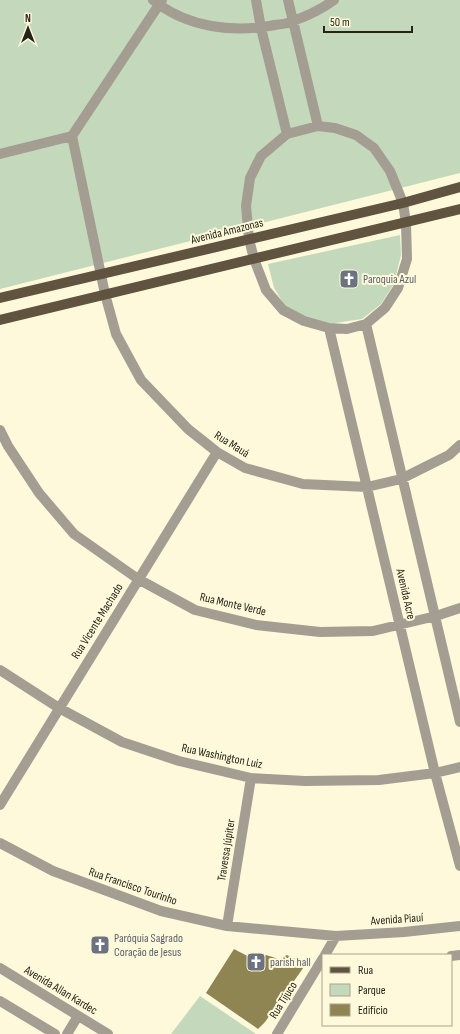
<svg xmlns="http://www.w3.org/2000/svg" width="460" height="1034" font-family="'Sofia Sans Condensed',sans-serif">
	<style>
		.green { fill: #c4d9bc }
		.building { fill: #8e8553 }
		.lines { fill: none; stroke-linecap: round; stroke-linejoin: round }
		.minor { stroke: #a49d92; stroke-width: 10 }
		.major { stroke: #605441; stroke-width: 10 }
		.labels { text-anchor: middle; stroke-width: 4; stroke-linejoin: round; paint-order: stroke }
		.street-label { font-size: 12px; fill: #262419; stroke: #fef9db }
		.worship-label { font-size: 12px; fill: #5b616d; stroke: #fef9db; text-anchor: start }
	</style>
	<rect width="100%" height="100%" fill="#fef9db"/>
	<path class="green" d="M0,0h460v173l-460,116z
		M400,235l1,20 -7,29 -13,20 -19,15 -33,5 -26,-7 -18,-11 -11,-18 -6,-24z
		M200,996l56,38h-85z"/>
	<path class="building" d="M234,949l25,13 7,-7 13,4 8,-4 19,9 -41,58 -7,7 -52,-36z"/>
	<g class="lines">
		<path class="minor" d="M153,0c34,28 81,33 122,25 6,-1 13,-1 18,-4 14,-5 29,-12 41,-21
			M256,0l5,28 26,106
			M288,0l30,126
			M318,126l17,2 21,7 18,13 16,23 13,32 3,20 1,36 -9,29 -13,20 -19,16 -19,5 -18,-1 -25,-7 -21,-11 -17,-20 -12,-31 -5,-20 -3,-33 4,-28 11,-22 26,-22z
			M72,136l90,-136
			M0,154l72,-18 33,158 11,40 25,46 47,49 29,23 28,16 58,16 64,3 34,-8 48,-24 11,-10
			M366,324l94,398
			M329,328l106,445 25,93
			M0,430l8,16 31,47 35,41 64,45 57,31 61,15 64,7 53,-1 63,-15 24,-8
			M0,670l59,38 63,34 57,19 72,17 54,3 74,-1 56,-7 25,-6
			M0,805l217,-353
			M0,843l53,28 108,40 66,15 109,10 68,-4 56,-6
			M227,926l24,-148
			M325,955l11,-19
			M451,956l9,-1
			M0,968l108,66
			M0,1001l55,33
			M67,1034l11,-18
			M277,1034l46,-76"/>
		<path class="major" d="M0,298l403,-95 57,-16
			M0,320l460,-111"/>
	</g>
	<defs>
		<symbol id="church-square" viewBox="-11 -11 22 22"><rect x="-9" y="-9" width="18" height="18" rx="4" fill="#6b7280" stroke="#fef9db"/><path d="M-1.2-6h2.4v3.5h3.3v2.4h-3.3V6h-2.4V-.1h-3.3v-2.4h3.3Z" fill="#fff"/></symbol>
	</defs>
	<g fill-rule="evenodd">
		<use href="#church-square" x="338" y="268" width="22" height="22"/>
		<use href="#church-square" x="89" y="934" width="22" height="22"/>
		<use href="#church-square" x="245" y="951" width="22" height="22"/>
	</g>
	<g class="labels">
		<g class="street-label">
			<text transform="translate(227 231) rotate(-14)" y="4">Avenida Amazonas</text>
			<text transform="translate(232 444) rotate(32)" y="4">Rua Mauá</text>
			<text transform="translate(406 594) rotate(77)" y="4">Avenida Acre</text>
			<text transform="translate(233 604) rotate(13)" y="4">Rua Monte Verde</text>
			<text transform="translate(97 621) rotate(-58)" y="4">Rua Vicente Machado</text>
			<text transform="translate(222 756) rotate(12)" y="4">Rua Washington Luiz</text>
			<text transform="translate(226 850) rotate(-81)" y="4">Travessa Júpiter</text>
			<text transform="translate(133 886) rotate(19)" y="4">Rua Francisco Tourinho</text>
			<text transform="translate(397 919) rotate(-4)" y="4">Avenida Piauí</text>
			<text transform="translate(61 990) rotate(31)" y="4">Avenida Allan Kardec</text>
			<text transform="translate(283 1000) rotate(-58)" y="4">Rua Tijuco</text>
		</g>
		<g class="worship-label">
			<text x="363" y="283">Paroquia Azul</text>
			<text x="114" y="942">Paróquia Sagrado<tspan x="114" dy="14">Coração de Jesus</tspan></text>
			<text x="270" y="966">parish hall</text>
		</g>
	</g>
	<rect x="322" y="954" width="130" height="72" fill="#fef9db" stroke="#a8a48d"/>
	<rect x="330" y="967" width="20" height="6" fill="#605441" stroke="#a8a48d"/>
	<text x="358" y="974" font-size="12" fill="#262419">Rua</text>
	<rect x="330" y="984" width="20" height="12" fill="#c4d9bc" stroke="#a8a48d"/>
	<text x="358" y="994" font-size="12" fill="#262419">Parque</text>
	<rect x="330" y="1004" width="20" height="12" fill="#8e8553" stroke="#a8a48d"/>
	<text x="358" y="1014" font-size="12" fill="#262419">Edifício</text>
	<g transform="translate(28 28)" stroke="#fef9db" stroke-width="3" paint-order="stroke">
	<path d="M0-3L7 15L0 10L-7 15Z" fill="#262419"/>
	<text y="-6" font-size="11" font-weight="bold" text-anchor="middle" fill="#262419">N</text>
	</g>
	<path d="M324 26v6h88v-6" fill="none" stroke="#262419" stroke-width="2"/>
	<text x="330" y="26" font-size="12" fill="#262419" stroke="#fef9db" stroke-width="3" paint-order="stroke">50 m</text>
</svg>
